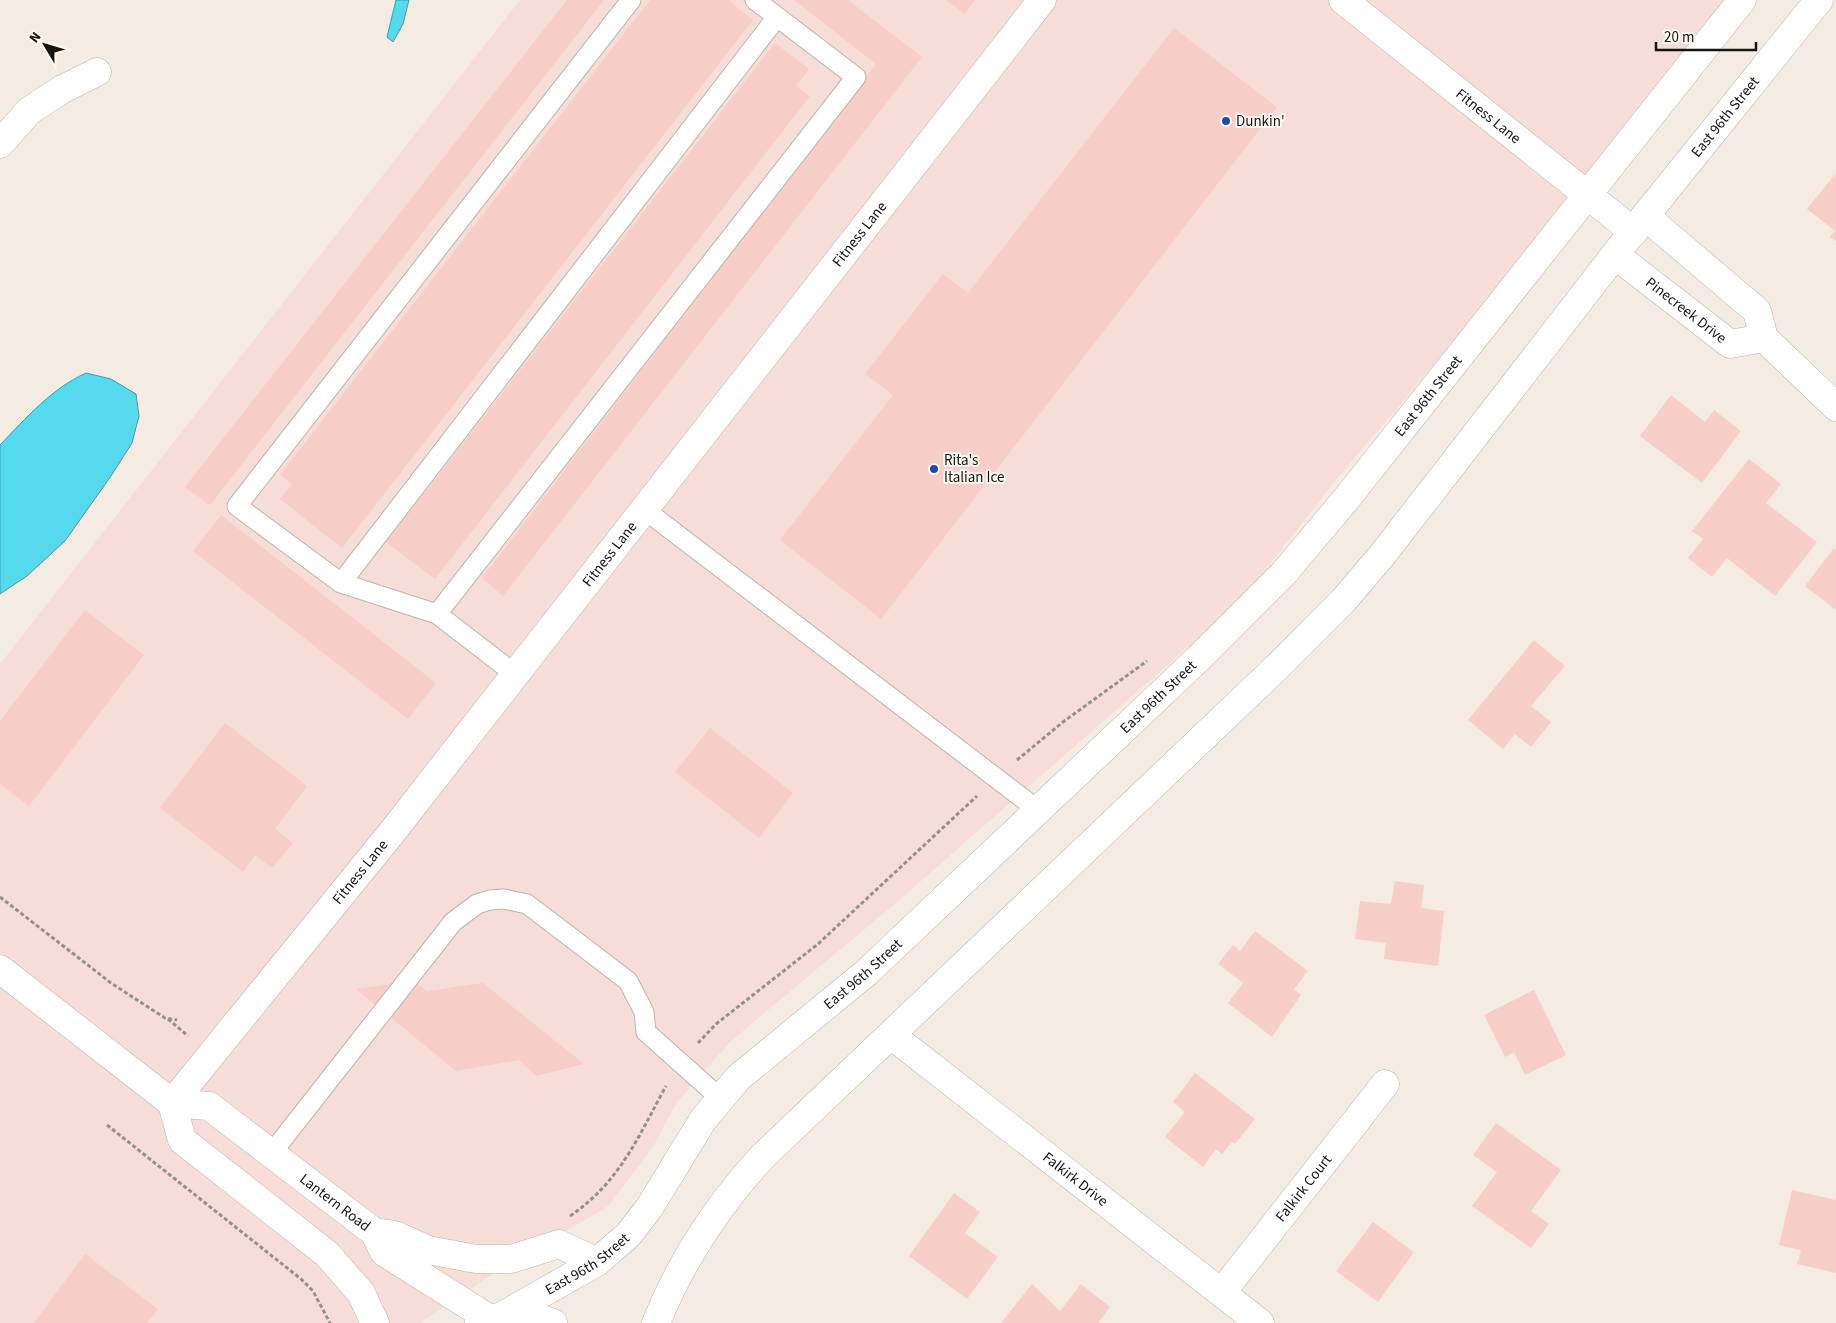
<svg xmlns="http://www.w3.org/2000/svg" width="1836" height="1323" font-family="'Source Sans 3',sans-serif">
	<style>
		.commercial { fill: #f7ddd7 }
		.water { fill: #54d9ed; stroke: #419eab }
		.building { fill: #f7cec8 }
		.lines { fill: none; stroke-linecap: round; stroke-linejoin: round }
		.lane-casing { stroke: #bcb5ab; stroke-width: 21 }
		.street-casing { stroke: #bcb5ab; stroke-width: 29 }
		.secondary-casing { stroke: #bcb5ab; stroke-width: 29 }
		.primary-casing { stroke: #bcb5ab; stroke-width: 29 }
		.path { stroke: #959088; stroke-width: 3; stroke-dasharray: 4 2.5; stroke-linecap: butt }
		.lane { stroke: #fff; stroke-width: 19 }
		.street { stroke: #fff; stroke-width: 28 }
		.secondary { stroke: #fff; stroke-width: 28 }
		.primary { stroke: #fff; stroke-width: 28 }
		.poi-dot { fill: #2049b7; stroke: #fffaf4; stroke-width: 2 }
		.labels { text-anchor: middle; stroke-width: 4; stroke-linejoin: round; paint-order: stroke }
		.street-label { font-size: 15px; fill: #161410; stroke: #fffaf4 }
		.poi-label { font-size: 15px; fill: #161410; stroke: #fffaf4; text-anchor: start }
	</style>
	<rect width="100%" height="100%" fill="#f4ece2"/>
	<path class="commercial" d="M520,0h1208l-282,351 -111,130 -92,118 -347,304 -165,138 -54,61 -25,47 -45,58 -113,66 -74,50h-420v-659z"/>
	<path class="water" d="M396,0h13l-6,24 -10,18 -6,-5z
		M86,373l25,6 25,15 3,22 -7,27 -21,33 -46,65 -38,35 -27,18v-149c26,-27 51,-56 86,-72z"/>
	<path class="building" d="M567,0h37l-394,505 -25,-18z
		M650,0h78l25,20 -411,528 -62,-49 12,-15 -12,-9z
		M794,0h54l74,57 -419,539 -21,-18 394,-514z
		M946,0h29l-10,14z
		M1174,28l103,79 -396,512 -101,-79 113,-145 -28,-21 78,-100 25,19z
		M775,43l34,26 -13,17 14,10 -375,483 -49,-37z
		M1836,173v68l-6,-4 5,-6 -28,-22z
		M1671,395l34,27 9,-12 27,21 -39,52 -62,-47z
		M1749,459l32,25 -15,19 51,39 -42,54 -48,-38 -15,19 -24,-19 15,-19 -11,-8z
		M221,515l215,168 -28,36 -215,-168z
		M1834,548l2,2v60l-31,-24z
		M85,610l59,45 -115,151 -29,-22v-63z
		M1534,640l31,26 -34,40 20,16 -20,25 -16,-13 -12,15 -35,-29z
		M225,723l82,63 -32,43 18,14 -21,25 -17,-13 -12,17 -83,-64z
		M710,728l83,65 -34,45 -84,-66z
		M1395,881l29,4 -3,23 23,3 -6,55 -54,-7 2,-16 -31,-4 5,-38 31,3z
		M1255,931l53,40 -14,18 7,6 -29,42 -44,-34 15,-20 -25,-19 15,-19 7,6z
		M414,981l13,10 56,-8 101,81 -48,12 -17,-16 -63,11 -100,-82z
		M1534,990l32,65 -41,20 -11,-23 -9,5 -21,-42z
		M1195,1073l60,46 -20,25 -3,-2 -10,12 -6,-5 -13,18 -38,-30 20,-25 -12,-10z
		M1496,1123l65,47 -30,41 18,13 -18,24 -59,-42 25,-34 -24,-17z
		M1792,1190l44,10v73l-39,-9 4,-14 -22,-5z
		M954,1193l26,19 -15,21 33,24 -31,42 -58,-43z
		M1373,1222l41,30 -36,50 -42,-31z
		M85,1254l73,55 -11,14h-113z
		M1032,1284l28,27 21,-27 29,23 -12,16h-97z"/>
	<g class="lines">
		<defs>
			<path id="lane" d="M645,510l393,300
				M341,583l436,-566
				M437,614l419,-537 -101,-77
				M516,675l-79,-61 -96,-31 -104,-77 394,-506
				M271,1154l182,-232 24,-18 13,-4 14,-1 23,5 101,77 16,31 2,20 74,66"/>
			<g id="street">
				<path id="s1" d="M1343,0l291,232"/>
				<path d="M0,144l29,-33 32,-21 36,-18"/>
				<path d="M1645,216l112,95 7,27 72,69"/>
				<path id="s2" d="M1615,255l115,89 34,-6"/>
				<path id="s3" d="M891,1035l369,288"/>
				<path id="s4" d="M172,1103l221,-272 649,-831"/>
				<path id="s5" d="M1222,1292l163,-208"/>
			</g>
			<g id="secondary">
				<path id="s6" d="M0,969l172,134 37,3 165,126 10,20 106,67"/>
				<path d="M172,1103l10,37 145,114 34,39 14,30"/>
			</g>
			<g id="primary">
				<path d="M374,1232l21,3 33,15 48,9h35l48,-15 38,18"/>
				<path id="s7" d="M502,1316l95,-54 31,-27 21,-27 54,-88 35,-42 129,-106 332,-314 85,-85 63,-75 395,-498"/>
				<path d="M479,1323c24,-9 49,-9 74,0"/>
				<path id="s8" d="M656,1323c25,-62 61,-117 107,-167l512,-487 69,-69 39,-46 262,-338 174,-216"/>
			</g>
		</defs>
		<use href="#lane" class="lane-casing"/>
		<use href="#street" class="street-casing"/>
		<use href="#secondary" class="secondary-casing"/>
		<use href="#primary" class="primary-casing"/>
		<path class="path" d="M1017,760l46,-38 84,-61
			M0,897l111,86 54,35 12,2
			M168,1019l20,17
			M698,1043l18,-19 102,-80 159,-148
			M107,1125l194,154 12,12 17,32
			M570,1216c50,-34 68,-79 96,-130"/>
		<use href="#lane" class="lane"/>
		<use href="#street" class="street"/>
		<use href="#secondary" class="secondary"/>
		<use href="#primary" class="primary"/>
	</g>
	<g class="poi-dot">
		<circle cx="1226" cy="121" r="5"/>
		<circle cx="934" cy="469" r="5"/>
	</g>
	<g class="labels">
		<g class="street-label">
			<text dy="5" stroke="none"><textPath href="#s1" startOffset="186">Fitness Lane</textPath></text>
			<text dy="5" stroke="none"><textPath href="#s8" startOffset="1619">East 96th Street</textPath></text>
			<text dy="5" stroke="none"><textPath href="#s4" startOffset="1108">Fitness Lane</textPath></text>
			<text dy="5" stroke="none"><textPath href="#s2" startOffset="90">Pinecreek Drive</textPath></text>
			<text dy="5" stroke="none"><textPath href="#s7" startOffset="1315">East 96th Street</textPath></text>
			<text dy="5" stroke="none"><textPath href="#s4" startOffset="702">Fitness Lane</textPath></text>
			<text dy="5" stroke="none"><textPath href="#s7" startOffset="910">East 96th Street</textPath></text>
			<text dy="5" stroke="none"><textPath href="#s4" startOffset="298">Fitness Lane</textPath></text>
			<text dy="5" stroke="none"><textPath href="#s7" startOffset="505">East 96th Street</textPath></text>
			<text dy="5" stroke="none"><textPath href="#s3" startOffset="234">Falkirk Drive</textPath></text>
			<text dy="5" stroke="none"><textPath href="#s5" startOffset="132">Falkirk Court</textPath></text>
			<text dy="5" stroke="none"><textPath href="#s6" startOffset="414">Lantern Road</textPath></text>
			<text dy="5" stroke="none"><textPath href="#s7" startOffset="100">East 96th Street</textPath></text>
		</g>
		<g class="poi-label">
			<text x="1236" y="126">Dunkin'</text>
			<text x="944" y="465">Rita's<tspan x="944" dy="17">Italian Ice</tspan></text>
		</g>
	</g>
	<g transform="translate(45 45) rotate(308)" stroke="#fffaf4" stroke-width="4" paint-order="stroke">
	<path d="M0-4L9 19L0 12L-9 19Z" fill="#161410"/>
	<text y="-8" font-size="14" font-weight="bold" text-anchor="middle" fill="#161410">N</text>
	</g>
	<path d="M1656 42v8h100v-8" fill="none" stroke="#161410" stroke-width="2.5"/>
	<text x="1664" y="42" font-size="15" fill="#161410" stroke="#fffaf4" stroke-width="4" paint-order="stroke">20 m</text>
</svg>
